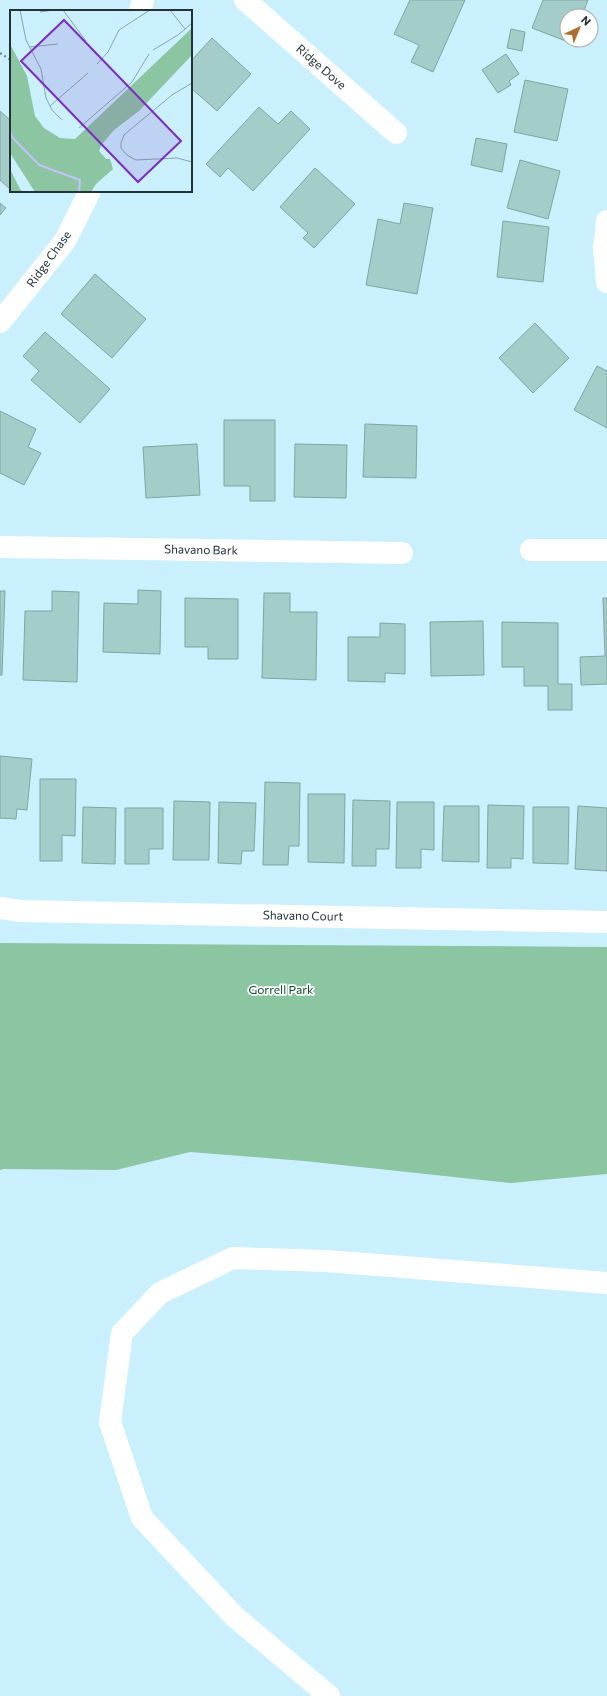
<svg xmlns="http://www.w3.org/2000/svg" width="607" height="1696" font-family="Commissioner,sans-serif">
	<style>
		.green { fill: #8cc5a1 }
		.building { fill: #a4ccc8; stroke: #7ea5a1 }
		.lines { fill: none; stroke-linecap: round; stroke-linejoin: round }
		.path { stroke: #708a93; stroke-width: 2.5; stroke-dasharray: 2 3; stroke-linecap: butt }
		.minor { stroke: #fff; stroke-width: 22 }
		.labels { text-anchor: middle; stroke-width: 3.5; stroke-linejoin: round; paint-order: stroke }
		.street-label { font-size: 12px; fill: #233237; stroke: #fff }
		.park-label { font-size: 12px; fill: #0c492b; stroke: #fff }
		.inset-river { fill: none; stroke: #c3c3fe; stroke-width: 2 }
		.inset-road { fill: none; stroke: #87a4ae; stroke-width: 1 }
		.view { fill: #7b2cbf; fill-opacity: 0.15; stroke: #7b2cbf; stroke-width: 2 }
		.inset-edge { fill: none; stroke: #233237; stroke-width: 2 }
	</style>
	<rect width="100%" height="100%" fill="#caf0fd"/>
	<path class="green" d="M0,943l607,4v227l-96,9 -207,-22 -114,-9 -74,18 -112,-1 -4,1z"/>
	<path class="building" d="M410,0h55l-32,72 -22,-10 8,-17 -25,-11z
		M543,0h45l-6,16h-15v24h5l-1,3 -39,-15z
		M511,29l14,3 -3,19 -15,-3z
		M212,38l39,36 -34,37 -26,-23v-27z
		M506,54l13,20 -10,7 2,4 -13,8 -16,-23z
		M525,80l43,9 -11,52 -43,-9z
		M259,107l19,17 13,-13 19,18 -57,62 -25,-23 -8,9 -14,-13z
		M0,111l11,10v69l-11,-10z
		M476,138l31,6 -5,28 -31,-7z
		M520,160l40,11 -12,48 -41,-11z
		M315,168l40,36 -41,44 -11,-10 5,-5 -28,-26z
		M0,203l6,5 -6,7z
		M404,203l29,5 -16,86 -51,-9 12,-66 22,5z
		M503,221l46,6 -6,55 -46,-5z
		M95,274l51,45 -34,39 -51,-44z
		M535,323l34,35 -36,35 -34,-35z
		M45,332l65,57 -30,34 -49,-43 8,-9 -16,-15z
		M597,366l10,5v57l-33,-18z
		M0,411l36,18 -8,18 13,6 -17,32 -24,-12z
		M224,420h51v81h-25v-15h-26z
		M365,424l52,2 -1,52 -53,-1z
		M197,444l3,51 -54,3 -3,-51z
		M295,444l52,1 -1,53 -52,-1z
		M138,590l23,1 -1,63 -57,-2 1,-49 34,1z
		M0,591h5l-3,84h-2z
		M52,591l27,1 -2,90 -54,-2 2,-69h27z
		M264,593h26v19h27l-1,68 -54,-2z
		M185,598l53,1v60h-30v-12h-23z
		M603,598h4v86l-26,1 -1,-28 25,-1z
		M483,621l1,54 -53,1 -1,-54z
		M502,622l56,1v61h14v26h-24v-24h-24v-19h-22z
		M380,623l25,1v50l-20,-1v9l-37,-1v-44h32z
		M0,756l32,3 -5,51 -10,-1 -1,10 -16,-1z
		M40,779h36l-1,57 -13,-1v26h-22z
		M265,782l35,1 -1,63h-10l-1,19h-25z
		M308,794h37l-1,69 -36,-1z
		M353,800l37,1 -1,48h-13v17h-24z
		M174,801l36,1 -1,58h-36z
		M219,802l37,1 -2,48h-12l-1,13 -23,-1z
		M397,802h37v48l-13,-1v19h-25z
		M488,805l36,1 -1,53 -12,-1v10h-24z
		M444,806h35v56l-37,-1z
		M578,806l29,2v63l-32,-2z
		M83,807l33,1 -1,56 -33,-1z
		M533,807h36l-1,57 -35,-1z
		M125,808h38v41h-14v15h-24z"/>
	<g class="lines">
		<path class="path" d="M0,53l11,7"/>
		<path class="minor" d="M245,0l151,133
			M140,11l3,-11
			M607,221l-3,27 3,34
			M0,322l65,-81 25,-50
			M0,547l402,6
			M531,550h76
			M0,908l21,3 586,11
			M329,1696l-95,-80 -92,-98 -32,-96 12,-89 38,-40 73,-35 93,3 281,22"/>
	</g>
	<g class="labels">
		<g class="street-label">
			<text transform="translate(321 67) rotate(41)" y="4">Ridge Dove</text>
			<text transform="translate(49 259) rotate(-54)" y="4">Ridge Chase</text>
			<text transform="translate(201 550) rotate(1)" y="4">Shavano Bark</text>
			<text transform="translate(303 916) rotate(1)" y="4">Shavano Court</text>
		</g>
		<g class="park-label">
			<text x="281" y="994">Gorrell Park</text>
		</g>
	</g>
	<g transform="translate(10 10)">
		<rect width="182" height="182" fill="#caf0fd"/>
		<path d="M182,18v27l-53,56 -25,19 -12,14 -3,7 7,8h4l3,10 -17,15 -5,8h-56l-25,-39v-109l17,32 8,40 9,12 16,10 15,1zM0,159l10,20 3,3h-13z" fill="#8cc5a1"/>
		<path class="inset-river" d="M0,120l2,7 27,28 41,15 -1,12"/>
		<path class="inset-road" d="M10,0l6,30 15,29 5,29 6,12 10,10M53,0l23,31M160,0l15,19M30,2l13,-2M19,37l29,-3M143,40l25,-15 14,-12M87,54l11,-12 11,-22 31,-20M182,73l-20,12 -41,34 -7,6 -3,8v5l6,7 9,5 41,-2 15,4M40,96l38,-33M69,118l53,-46 17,-28"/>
		<path class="view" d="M54,10l117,121 -43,41 -117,-121z"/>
		<rect width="182" height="182" class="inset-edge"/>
	</g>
	<g transform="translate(579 28) rotate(44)"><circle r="19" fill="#ffffff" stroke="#a7adaf"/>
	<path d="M0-3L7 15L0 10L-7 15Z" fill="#ad6e35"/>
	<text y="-6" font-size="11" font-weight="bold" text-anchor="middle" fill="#233237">N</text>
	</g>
</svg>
